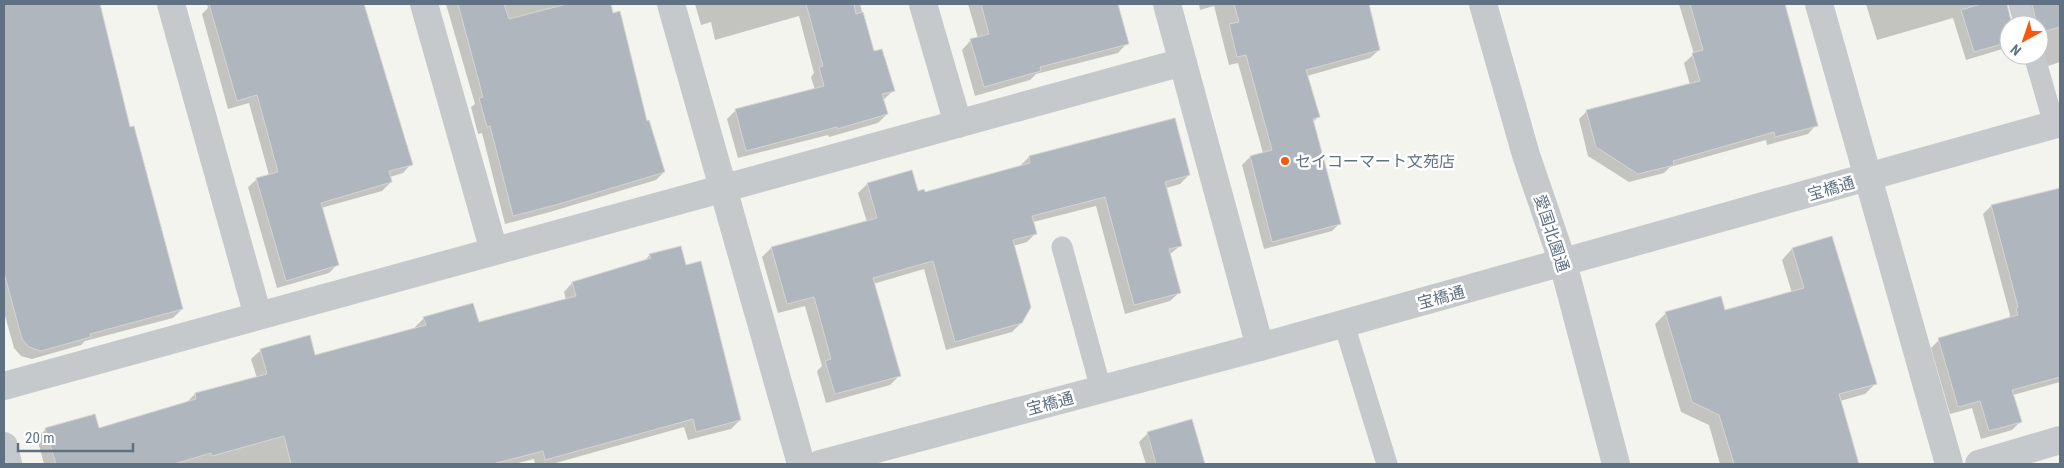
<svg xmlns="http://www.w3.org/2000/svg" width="2064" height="468" font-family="'Roboto Condensed','Noto Sans JP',sans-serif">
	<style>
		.shadow { fill: #0003 }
		.building { fill: #b0b6bd; stroke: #d5d5d2 }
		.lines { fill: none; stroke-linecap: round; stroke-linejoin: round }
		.service { stroke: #c6c9cc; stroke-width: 21 }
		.minor { stroke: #c6c9cc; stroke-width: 28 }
		.tertiary { stroke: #c6c9cc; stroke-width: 28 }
		.poi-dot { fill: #f5580e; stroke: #fff; stroke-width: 2 }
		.labels { text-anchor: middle; stroke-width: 5; stroke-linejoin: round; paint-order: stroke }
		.poi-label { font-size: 16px; fill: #607184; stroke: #fff; text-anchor: start }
		.street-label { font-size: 16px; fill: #607184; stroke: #fff }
	</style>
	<rect width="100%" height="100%" fill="#f4f4ef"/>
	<path class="shadow" d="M4,4h94l31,125 53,180 -9,9 -88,23 -4,4 -49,14 -11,-3 -7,-8 -10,-36z
		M207,4h156l48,160 -8,9 -13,4 1,5 -9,9 -61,17 17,56 -9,9 -52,15 -29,-101 9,-8 12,-4 -20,-72 -21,6 -26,-95 6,-6z
		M446,4h164l36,119 18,49 -8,8 -106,32 -45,12 -23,-91 -4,1 -7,-27 4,-3z
		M695,4h165l13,49 20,38 -10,9 4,14 -9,9 -49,14 -1,-2 -90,23 -11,-39 9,-9 79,-20 -4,-13 3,-4 -15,-57 -84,24 -4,-18 -10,3z
		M968,4h149l10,39 -9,10 -82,21 -6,6 -55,16 -13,-46 9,-10 7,-2z
		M1199,4h169l11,46 -9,8 -63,18 11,41 -5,5 27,101 -8,8 -68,18 -22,-84 8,-8 13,-4 -25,-90 -9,2 -15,-59 -14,4z
		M1679,4h70l2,6 21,-6h12l32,121 -8,9 -41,11 -1,-5 -96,27 -6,6 -35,9 -41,-26 -9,-37 8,-8 103,-26 -6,-22 10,-9z
		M1866,4h138l7,21h-2v22l-43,13 -13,-42 -76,22z
		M2023,4h37v58l-15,5 -6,-19v-23h-12z
		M1029,157l160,18 -9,9 -14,4 15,57 -12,10 11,37 -10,9 -45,13 -29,-108 -63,16 3,11 -9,9 -14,4 8,77 -9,9 -66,18 -22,-81 -51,15 26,92 -9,9 -64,18 -9,-32 5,-5 -17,-60 -27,7 -16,-56 9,-9 96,-26 -9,-29 9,-9 57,9 96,-27z
		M2060,189v193l-47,13 7,27 -8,8 -31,9 -9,-31 -22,6 -19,-66 8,-8 70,-21 1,-4 -27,-101 8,-8z
		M1792,249l83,135 -10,10 -25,7 18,63h-138l-11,-39 -28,-13 -26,-88 11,-11 58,-1 68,-19 -10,-33z
		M650,255l90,165 -9,9 -43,11 -4,-13 -132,37h-17l-1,-5 -20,5h-470l-7,-26 9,-9 52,1 88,-27 9,-9 62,-16 -6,-19 9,-8 49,-15 6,20 101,-27 -1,-2 9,-9 54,6 88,-24 -2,-8 8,-9 71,-21z
		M1191,421l13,43h-58l-7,-22 9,-9z"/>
	<path class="building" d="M4,4h96l30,123 4,-1 49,183 -93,25 1,3 -50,14 -12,-4 -7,-8 -18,-66z
		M209,4h155l49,161 -24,6 3,11 -71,21 18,62 -53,16 -30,-103 22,-6 -21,-77 -20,6z
		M458,4h46l5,15 58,-15h44l2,9 7,-2 27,110 2,-1 16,52 -106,32 -46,12 -23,-90 -3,1 -8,-29 4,-1z
		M806,4h48l2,10 7,-2 11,39 8,-2 13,42 -13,3 6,20 -51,15v-2l-91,24 -11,-42 89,-23 -5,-19 4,-1z
		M981,4h137l11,40 -89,23 1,4 -57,16 -14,-48 19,-5z
		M1234,4h135l11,46 -74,20 14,47 -7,2 28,105 -69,18 -22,-86 22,-6 -26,-95 -9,2 -8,-33 10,-2z
		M1690,4h95l33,122 -43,11 -1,-5 -101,29 1,4 -36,9 -42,-27 -10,-37 114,-29 -8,-28 11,-3z
		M1981,4h26l5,21h-3v17l-35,10 -13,-42z
		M2032,4h28v23l-21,6v-8h-2z
		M1175,118l15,57 -25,7 17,64 -13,3 12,44 -47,12 -29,-108 -73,19 5,18 -24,6 18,67 -9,16 -67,19 -22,-81 -60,17 28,98 -66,18 -10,-33 6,-2 -17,-62 -27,7 -16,-57 106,-29 -10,-35 45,-13 6,21 6,-2 1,3 105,-29 -1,-7z
		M2060,188v189l-48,13 10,32 -33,9 -9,-30 -22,6 -20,-69 80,-23 -2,-7 2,-1 -27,-102z
		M1832,236l45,148 -38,10 20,70h-125l-15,-49 -27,-13 -27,-90 56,-16 4,14 79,-22 -12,-40z
		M681,246l5,19 15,-4 40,159 -45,12 -3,-13 -148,41 -2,-9 -50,13h-202l-7,-28 -72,20 -1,-3 -37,11h-118l-11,-36 50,-14 4,14 97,-29 -1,-6 72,-19 -7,-25 50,-14 5,20 111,-30 -3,-8 50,-14 6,19 97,-26 -4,-14 79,-24 -2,-4z
		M1192,419l13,45h-49l-9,-32z"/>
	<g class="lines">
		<path class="service" d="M2019,4l6,21
			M2034,55l20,69
			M1062,247l39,142
			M1344,324l43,140"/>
		<path class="minor" d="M171,4l87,312
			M424,4l70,247
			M671,4l130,460
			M923,4l35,120
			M1167,4l93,343
			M1819,4l130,460
			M4,386l1179,-324
			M4,446l4,18
			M1979,464l81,-24"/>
		<path class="tertiary" d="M1483,4l43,151 37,108 53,201
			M820,464l440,-117 800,-224"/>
	</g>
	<circle class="poi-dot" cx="1285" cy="161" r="5"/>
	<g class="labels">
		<g class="poi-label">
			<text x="1295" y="167">セイコーマート文苑店</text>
		</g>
		<g class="street-label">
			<text transform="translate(1831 188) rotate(-16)" y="6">宝橋通</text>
			<text transform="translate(1552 233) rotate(72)" y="6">愛国北園通</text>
			<text transform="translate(1441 297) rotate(-15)" y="6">宝橋通</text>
			<text transform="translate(1050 403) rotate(-15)" y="6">宝橋通</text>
		</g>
	</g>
	<rect width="2064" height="468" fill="none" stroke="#607184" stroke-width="10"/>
	<g transform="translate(2024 40) rotate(220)"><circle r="24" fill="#ffffff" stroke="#bfc6ce"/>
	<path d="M0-4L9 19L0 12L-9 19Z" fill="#f5580e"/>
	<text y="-8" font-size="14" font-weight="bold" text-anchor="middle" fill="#607184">N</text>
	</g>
	<path d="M18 443v8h115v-8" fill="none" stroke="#607184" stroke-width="2.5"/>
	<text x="25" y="443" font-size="15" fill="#607184" stroke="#ffffff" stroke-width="4" paint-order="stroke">20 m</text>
</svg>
